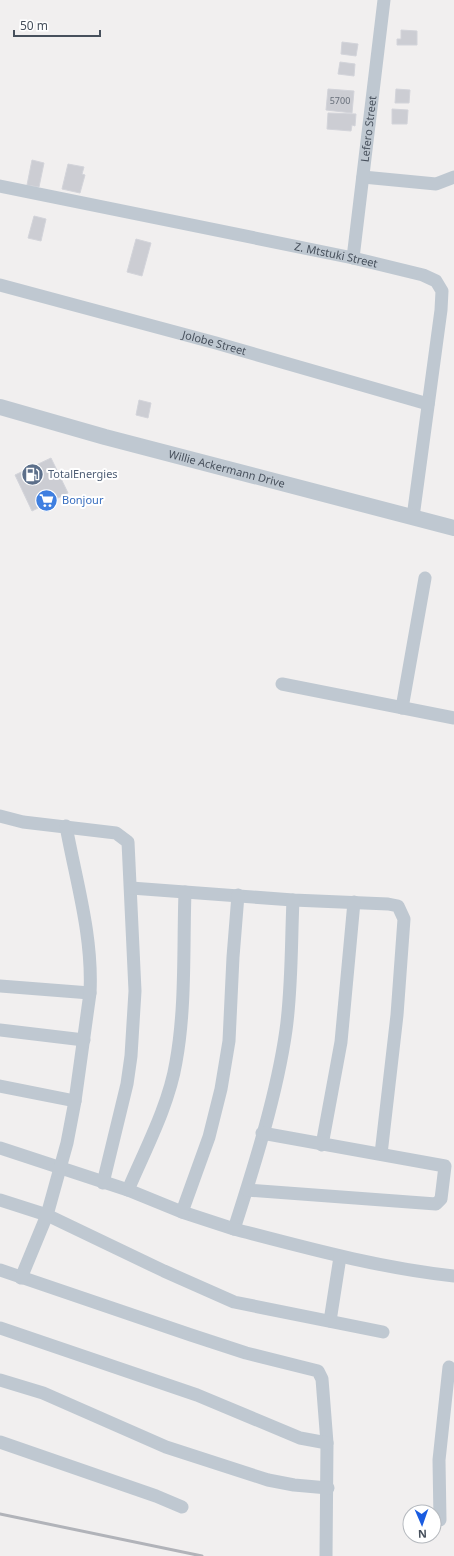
<svg xmlns="http://www.w3.org/2000/svg" width="454" height="1556" font-family="'Noto Sans',sans-serif">
	<style>
		.building { fill: #cccdd3; stroke: #d3d4da }
		.lines { fill: none; stroke-linecap: round; stroke-linejoin: round }
		.minor { stroke: #bfc8d1; stroke-width: 13 }
		.tertiary { stroke: #bfc8d1; stroke-width: 16 }
		.rail { stroke: #b1b3b9; stroke-width: 3 }
		.labels { text-anchor: middle; stroke-width: 4; stroke-linejoin: round; paint-order: stroke }
		.number-label { font-size: 9px; fill: #686f7a }
		.street-label { font-size: 11px; fill: #47505c; stroke: #fff }
		.service-label { font-size: 11px; fill: #4e5e75; stroke: #fff; text-anchor: start }
		.shop-label { font-size: 11px; fill: #366cbe; stroke: #fff; text-anchor: start }
	</style>
	<rect width="100%" height="100%" fill="#f1efef"/>
	<path class="building" d="M401,30l16,1v14h-20v-6h4z
		M342,42l16,2 -2,12 -15,-2z
		M340,62l15,2 -1,12 -16,-2z
		M328,89l26,2 -2,22 -26,-3z
		M396,89l14,1 -1,13h-14z
		M392,109l16,1 -1,14h-15z
		M328,113l28,1 -1,12 -3,-1 -1,6 -24,-2z
		M32,160l12,3 -5,24 -12,-2z
		M68,164l16,3 -2,7 3,1 -5,18 -18,-4z
		M34,216l12,3 -5,22 -13,-3z
		M136,239l15,4 -9,33 -15,-4z
		M139,400l12,3 -3,15 -12,-3z
		M51,458l17,35 -36,18 -17,-36z"/>
	<g class="lines">
		<g class="minor">
			<path d="M363,177l73,7 18,-7"/>
			<path id="s1" d="M0,186l353,72 70,17 13,6 6,10 -1,19 -28,207"/>
			<path id="s2" d="M353,258l31,-258"/>
			<path id="s3" d="M0,285l216,58 212,61"/>
			<path d="M282,684l172,34"/>
			<path d="M402,708l23,-130"/>
			<path d="M0,816l23,6 93,11 12,9 7,149 -4,65 -4,28 -24,99"/>
			<path d="M131,888l162,12 95,4 10,2 6,13 -7,96 -16,139"/>
			<path d="M0,986l90,7"/>
			<path d="M0,1030l84,10"/>
			<path d="M0,1086l75,15"/>
			<path d="M322,1145l19,-103 13,-140"/>
			<path d="M0,1148l128,42 54,22 52,17c20,-62 43,-135 52,-199 6,-43 5,-87 7,-130"/>
			<path d="M128,1190c17,-40 41,-85 48,-128 10,-55 7,-114 9,-170"/>
			<path d="M247,1190l189,14 5,-5 4,-33 -183,-33"/>
			<path d="M0,1200l47,15 117,56 70,31 149,30"/>
			<path d="M182,1212l27,-75 12,-48 8,-48 4,-84 5,-62"/>
			<path d="M234,1229c73,19 145,39 220,47"/>
			<path d="M0,1270l191,65 55,18 72,18 4,8 5,64 -1,113"/>
			<path d="M21,1278l26,-63 20,-72 8,-42 15,-108c3,-57 -14,-112 -24,-167"/>
			<path d="M330,1321l10,-64"/>
			<path d="M0,1328l197,67 103,43 27,5"/>
			<path d="M0,1380l43,13 123,54 102,33 26,5 34,3"/>
			<path d="M0,1442l156,54 26,11"/>
			<path d="M440,1520l-1,-60 10,-93"/>
		</g>
		<path class="tertiary" id="s4" d="M0,407l105,30 349,91"/>
		<path class="rail" d="M0,1514l202,42"/>
	</g>
	<defs>
		<symbol id="fuel-disc" viewBox="-11 -11 22 22"><circle r="9.5" fill="#5c6f8a" stroke="#fff"/><path d="M-5.5-6h7V0h2V4h1.3V-2.5L3-4.5l.8-.8L6-3V5H2.5V1h-1V6h-7ZM-4.2-4.7v3.2H.2V-4.7Z" fill="#fff"/></symbol>
		<symbol id="supermarket-disc" viewBox="-11 -11 22 22"><circle r="9.5" fill="#3f7fe0" stroke="#fff"/><path d="M-6-5.5h2.5l.6 2H6L4.5 2H-2.5L-4.4-4H-6ZM-1.5 3.2a1.3 1.3 0 1 0 .1 0ZM3 3.2a1.3 1.3 0 1 0 .1 0Z" fill="#fff"/></symbol>
	</defs>
	<g fill-rule="evenodd">
		<use href="#fuel-disc" x="20" y="462" width="25" height="25"/>
		<use href="#supermarket-disc" x="34" y="488" width="25" height="25"/>
	</g>
	<g class="labels">
		<g class="number-label">
			<text x="340" y="104">5700</text>
		</g>
		<g class="street-label">
			<text dy="4" stroke="none"><textPath href="#s2" startOffset="130">Lefero Street</textPath></text>
			<text dy="4" stroke="none"><textPath href="#s1" startOffset="343">Z. Mtstuki Street</textPath></text>
			<text dy="4" stroke="none"><textPath href="#s3" startOffset="222">Jolobe Street</textPath></text>
			<text dy="4" stroke="none"><textPath href="#s4" startOffset="235">Willie Ackermann Drive</textPath></text>
		</g>
		<g class="service-label">
			<text x="48" y="478">TotalEnergies</text>
		</g>
		<g class="shop-label">
			<text x="62" y="504">Bonjour</text>
		</g>
	</g>
	<g transform="translate(422 1524) rotate(178)"><circle r="19" fill="#ffffff" stroke="#b5b9be"/>
	<path d="M0-3L7 15L0 10L-7 15Z" fill="#1a5ce0"/>
	<text y="-6" font-size="11" font-weight="bold" text-anchor="middle" fill="#47505c">N</text>
	</g>
	<path d="M14 30v6h86v-6" fill="none" stroke="#47505c" stroke-width="2"/>
	<text x="20" y="30" font-size="12" fill="#47505c" stroke="#ffffff" stroke-width="3" paint-order="stroke">50 m</text>
</svg>
